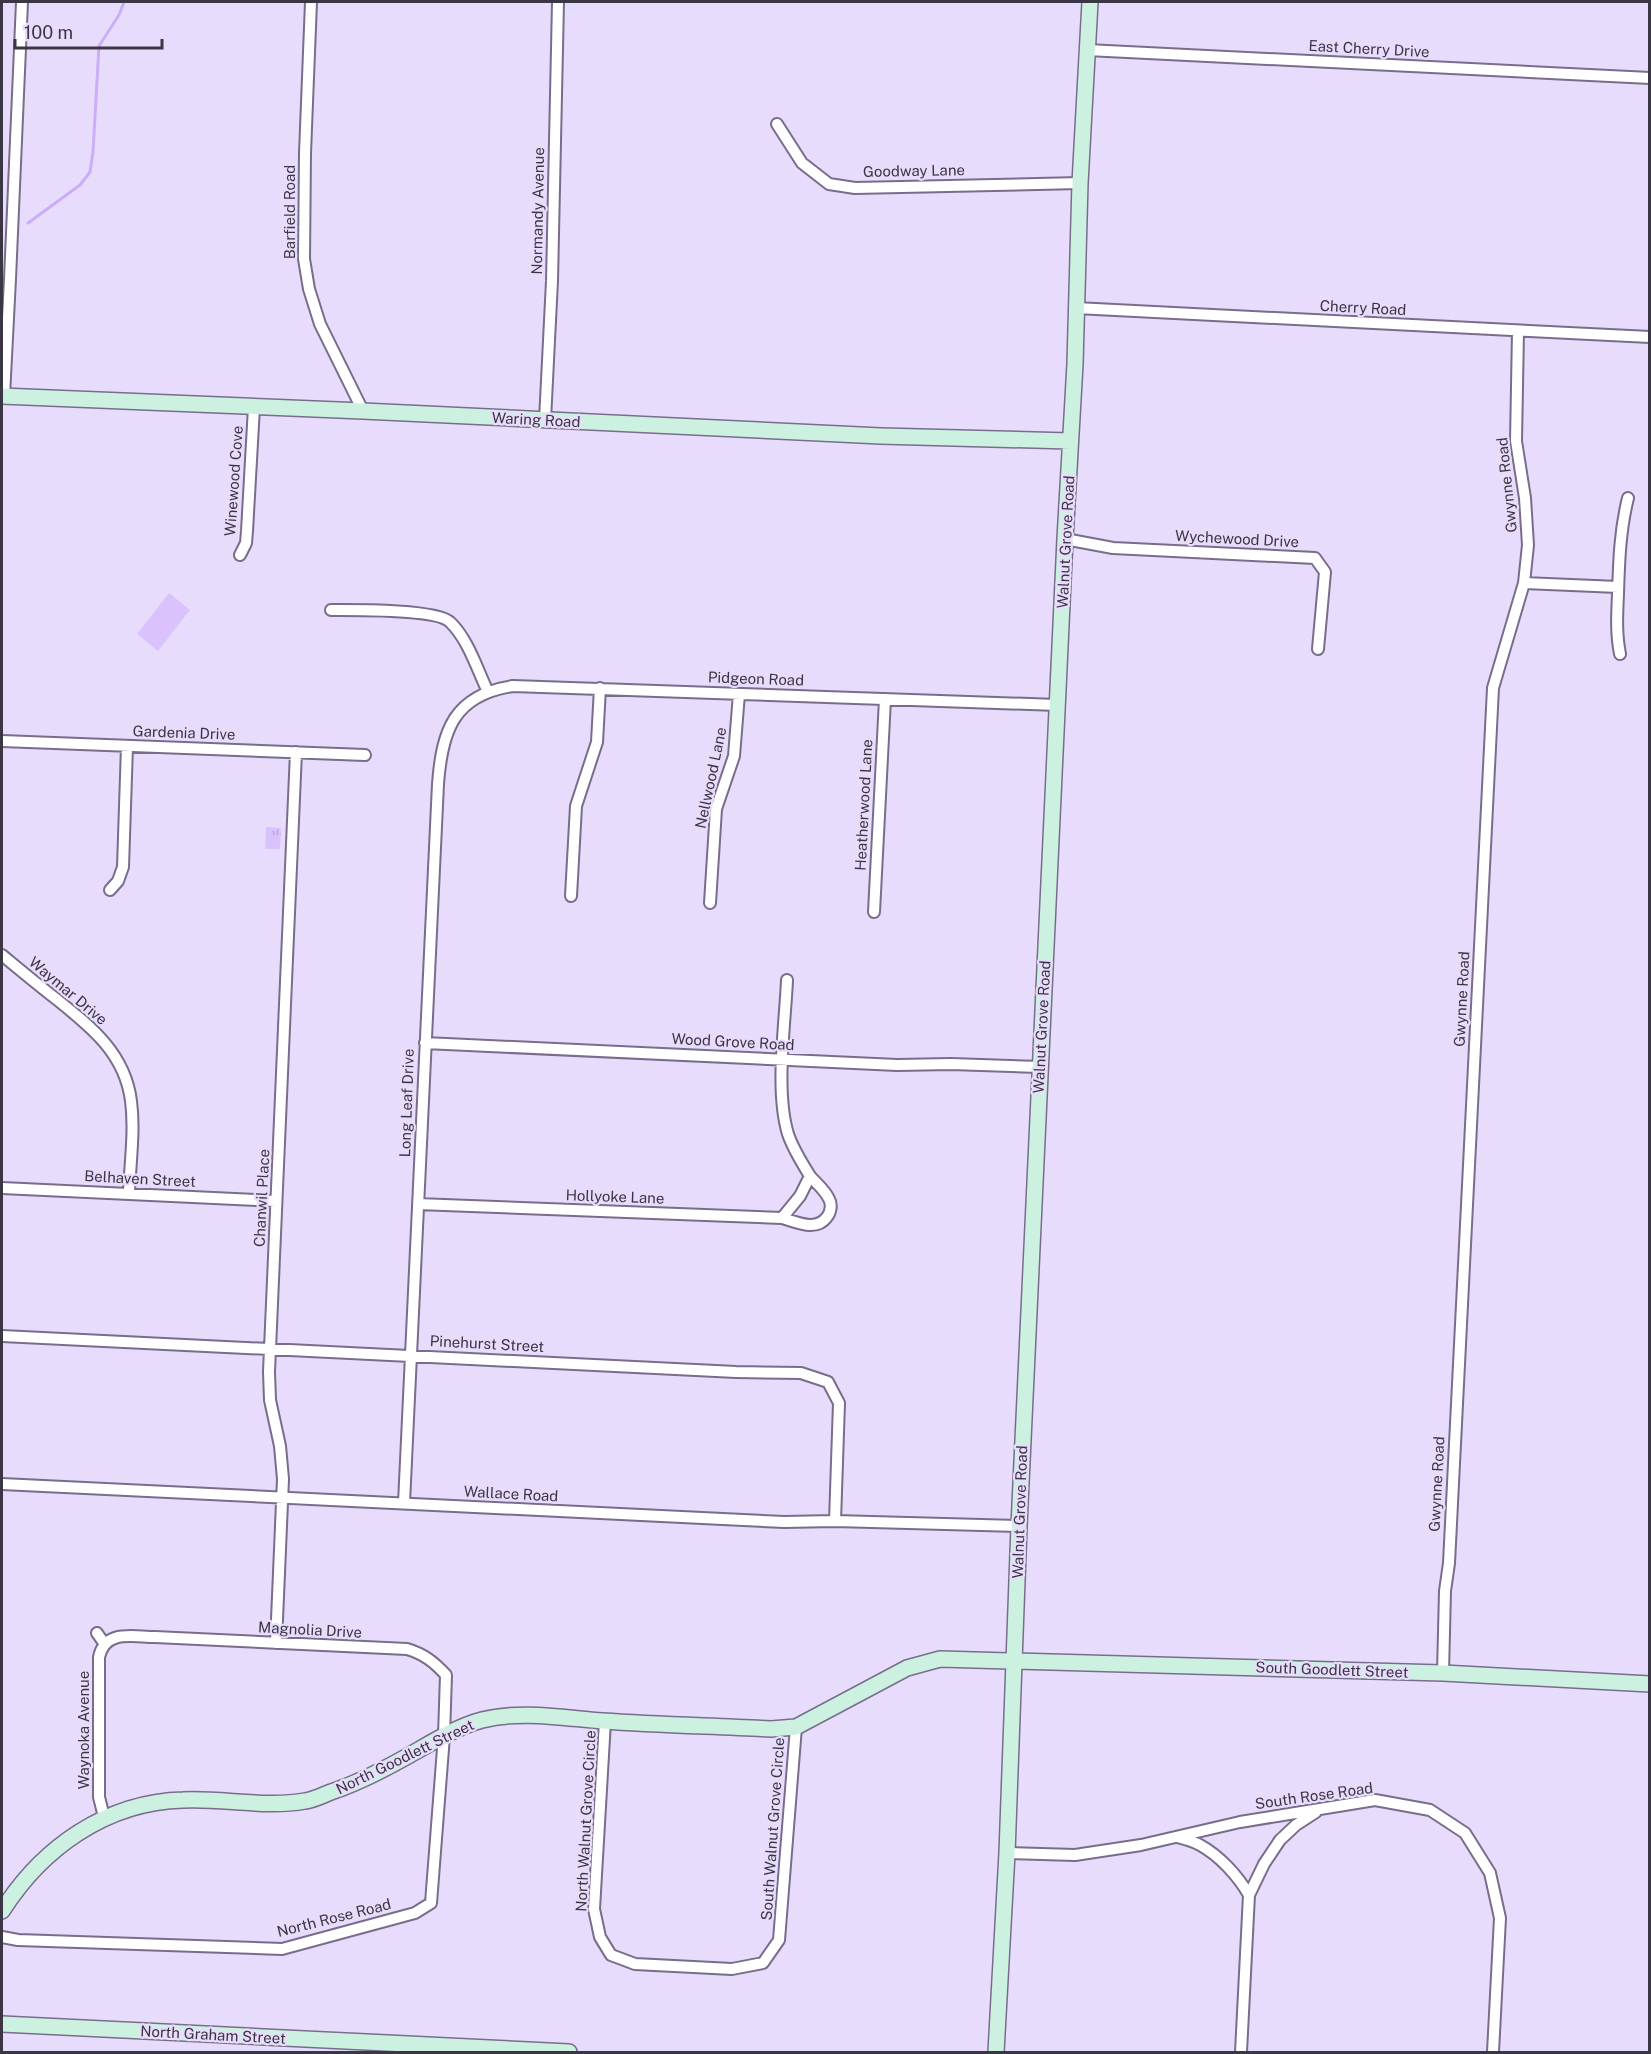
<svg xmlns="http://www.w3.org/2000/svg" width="1651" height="2054" font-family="'Public Sans',sans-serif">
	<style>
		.grass { fill: url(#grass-tufts) }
		.pitch { fill: #dac3fd }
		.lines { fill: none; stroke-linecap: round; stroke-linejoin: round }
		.stream { stroke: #ccaef8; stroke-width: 3 }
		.street-casing { stroke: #786d8a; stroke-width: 14 }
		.secondary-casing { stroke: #786d8a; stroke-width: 18 }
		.street { stroke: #fff; stroke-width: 10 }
		.secondary { stroke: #cdf1e0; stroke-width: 15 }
		.labels { text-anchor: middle; stroke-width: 4.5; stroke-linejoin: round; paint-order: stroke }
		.street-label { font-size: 15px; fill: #3b3643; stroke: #e8dcfd }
	</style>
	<defs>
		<pattern id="grass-tufts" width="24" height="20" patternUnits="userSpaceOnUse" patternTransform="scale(1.5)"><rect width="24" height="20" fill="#dac3fd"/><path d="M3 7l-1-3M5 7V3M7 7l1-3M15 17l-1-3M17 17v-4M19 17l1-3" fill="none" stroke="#bca8da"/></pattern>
	</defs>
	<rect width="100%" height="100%" fill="#e8dcfd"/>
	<path class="grass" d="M266,827l15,1 -1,21h-15z"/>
	<path class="pitch" d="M169,593l21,17 -32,41 -21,-17z"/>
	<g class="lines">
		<path class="stream" d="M28,223l52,-38 10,-13 3,-20 6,-106 20,-31 5,-13"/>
		<defs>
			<path id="street" d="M311,2l-6,151 -1,106 5,30 11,35 43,87
				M1087,50l563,28
				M777,124l25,39 27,21 26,4 225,-5
				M1076,308l574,29
				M4,396l6,-117 12,-277
				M545,420l7,-139 6,-279
				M1065,539l48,9 202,10 10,14 -7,77
				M240,555l6,-12 1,-12 7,-124
				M1524,583l94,4
				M331,610c22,0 106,-1 119,12 18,17 27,47 38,70
				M1620,654c-4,-20 -3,-39 -2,-60 1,-33 2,-64 10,-96
				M2,741l363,14
				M110,890l8,-9 5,-14 4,-121
				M571,896l5,-90 21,-64 3,-54
				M710,903l6,-94 18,-53 5,-62
				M874,912l11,-213
				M2,955c17,14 35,29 53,43 35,28 70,55 76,103 4,30 -1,62 -2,92
				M425,1043l472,22 54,-1 89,3
				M2,1188l274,13
				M418,1204l364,14 18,-22 10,-20c-8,-13 -17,-27 -22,-42 -13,-43 -3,-108 -1,-154
				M782,1218c15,4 34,14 45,-1 4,-5 5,-13 2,-18 -4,-9 -13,-16 -19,-23
				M2,1336l734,36 65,1 27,9 11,21 -4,118
				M2,1484l782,38 51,-1 184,5
				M404,1503l34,-719c4,-54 16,-89 75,-98l544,19
				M97,1633l7,10
				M276,1643l7,-164 -3,-33 -10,-46 -1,-28 27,-620
				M1443,1673l2,-82 4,-28 44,-875 31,-105 4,-38 -3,-47 -9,-57 2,-110
				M605,1721l-11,188 6,28 11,18 24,9 97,5 31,-6 16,-23 17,-213
				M1177,1837c8,2 16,4 23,8 20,11 38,31 49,50
				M1007,1853l68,2 66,-10 99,-23 135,-22 55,10 35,23 25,40 10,45 -7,134
				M2,1937l16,3 264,9 133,-36 16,-10 13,-167 2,-61c-12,-13 -22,-21 -39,-26l-252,-12c-22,0 -50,-8 -56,20v140l5,20
				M1241,2052l8,-157 15,-31 16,-24 16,-15 20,-13"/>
			<path id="secondary" d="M2,396l361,15 518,25 189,5
				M2,1911c40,-63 104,-109 181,-111 40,-2 82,8 122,1 9,-1 18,-6 26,-9 27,-9 52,-22 77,-36 23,-13 48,-29 74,-36 39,-10 81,-2 121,1 56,4 112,5 168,8l25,-2 111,-59 33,-9 503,14 207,11
				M2,2024l567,28
				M996,2052l11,-199 12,-327 46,-987 10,-175 5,-181 10,-181"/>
		</defs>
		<use href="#street" class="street-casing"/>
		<use href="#secondary" class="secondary-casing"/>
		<use href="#street" class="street"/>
		<use href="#secondary" class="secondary"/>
	</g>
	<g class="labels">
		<g class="street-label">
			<text transform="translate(1369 49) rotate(3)" y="5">East Cherry Drive</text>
			<text transform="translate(914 171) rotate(-1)" y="5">Goodway Lane</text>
			<text transform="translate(538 211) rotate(-89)" y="5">Normandy Avenue</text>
			<text transform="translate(290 212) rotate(-90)" y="5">Barfield Road</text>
			<text transform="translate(1363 308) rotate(3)" y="5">Cherry Road</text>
			<text transform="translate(536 420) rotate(3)" y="5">Waring Road</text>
			<text transform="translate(234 481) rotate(-86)" y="5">Winewood Cove</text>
			<text transform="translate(1507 485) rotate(-96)" y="5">Gwynne Road</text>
			<text transform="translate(1237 539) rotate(3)" y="5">Wychewood Drive</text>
			<text transform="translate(1066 542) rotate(-87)" y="5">Walnut Grove Road</text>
			<text transform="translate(756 679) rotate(2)" y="5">Pidgeon Road</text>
			<text transform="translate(184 733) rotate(2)" y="5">Gardenia Drive</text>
			<text transform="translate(711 778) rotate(-78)" y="5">Nellwood Lane</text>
			<text transform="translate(864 805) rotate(-87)" y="5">Heatherwood Lane</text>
			<text transform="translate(68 991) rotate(40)" y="5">Waymar Drive</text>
			<text transform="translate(1462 999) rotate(-87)" y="5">Gwynne Road</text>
			<text transform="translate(1042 1027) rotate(-87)" y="5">Walnut Grove Road</text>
			<text transform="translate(733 1042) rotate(3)" y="5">Wood Grove Road</text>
			<text transform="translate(407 1103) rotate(-88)" y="5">Long Leaf Drive</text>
			<text transform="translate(140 1179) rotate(3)" y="5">Belhaven Street</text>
			<text transform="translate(615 1197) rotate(2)" y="5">Hollyoke Lane</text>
			<text transform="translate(262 1198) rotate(-87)" y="5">Chanwil Place</text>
			<text transform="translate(487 1344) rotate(3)" y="5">Pinehurst Street</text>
			<text transform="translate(1437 1484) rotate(-87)" y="5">Gwynne Road</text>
			<text transform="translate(511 1494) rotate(3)" y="5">Wallace Road</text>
			<text transform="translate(1020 1512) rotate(-88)" y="5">Walnut Grove Road</text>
			<text transform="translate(310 1630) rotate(3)" y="5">Magnolia Drive</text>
			<text transform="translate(1332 1670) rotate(2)" y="5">South Goodlett Street</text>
			<text transform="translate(84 1730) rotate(-90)" y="5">Waynoka Avenue</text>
			<text transform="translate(405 1757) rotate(-26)" y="5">North Goodlett Street</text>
			<text transform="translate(1314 1796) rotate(-8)" y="5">South Rose Road</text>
			<text transform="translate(586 1821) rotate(-87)" y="5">North Walnut Grove Circle</text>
			<text transform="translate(773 1829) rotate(-86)" y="5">South Walnut Grove Circle</text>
			<text transform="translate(334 1918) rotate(-14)" y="5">North Rose Road</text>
			<text transform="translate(213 2035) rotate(3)" y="5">North Graham Street</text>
		</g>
	</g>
	<rect width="1651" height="2054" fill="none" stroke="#3b3643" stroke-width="6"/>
	<path d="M15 39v9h147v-9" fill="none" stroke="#3b3643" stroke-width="3"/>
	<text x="24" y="39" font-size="18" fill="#3b3643" stroke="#e8dcfd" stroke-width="4.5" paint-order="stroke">100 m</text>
</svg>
